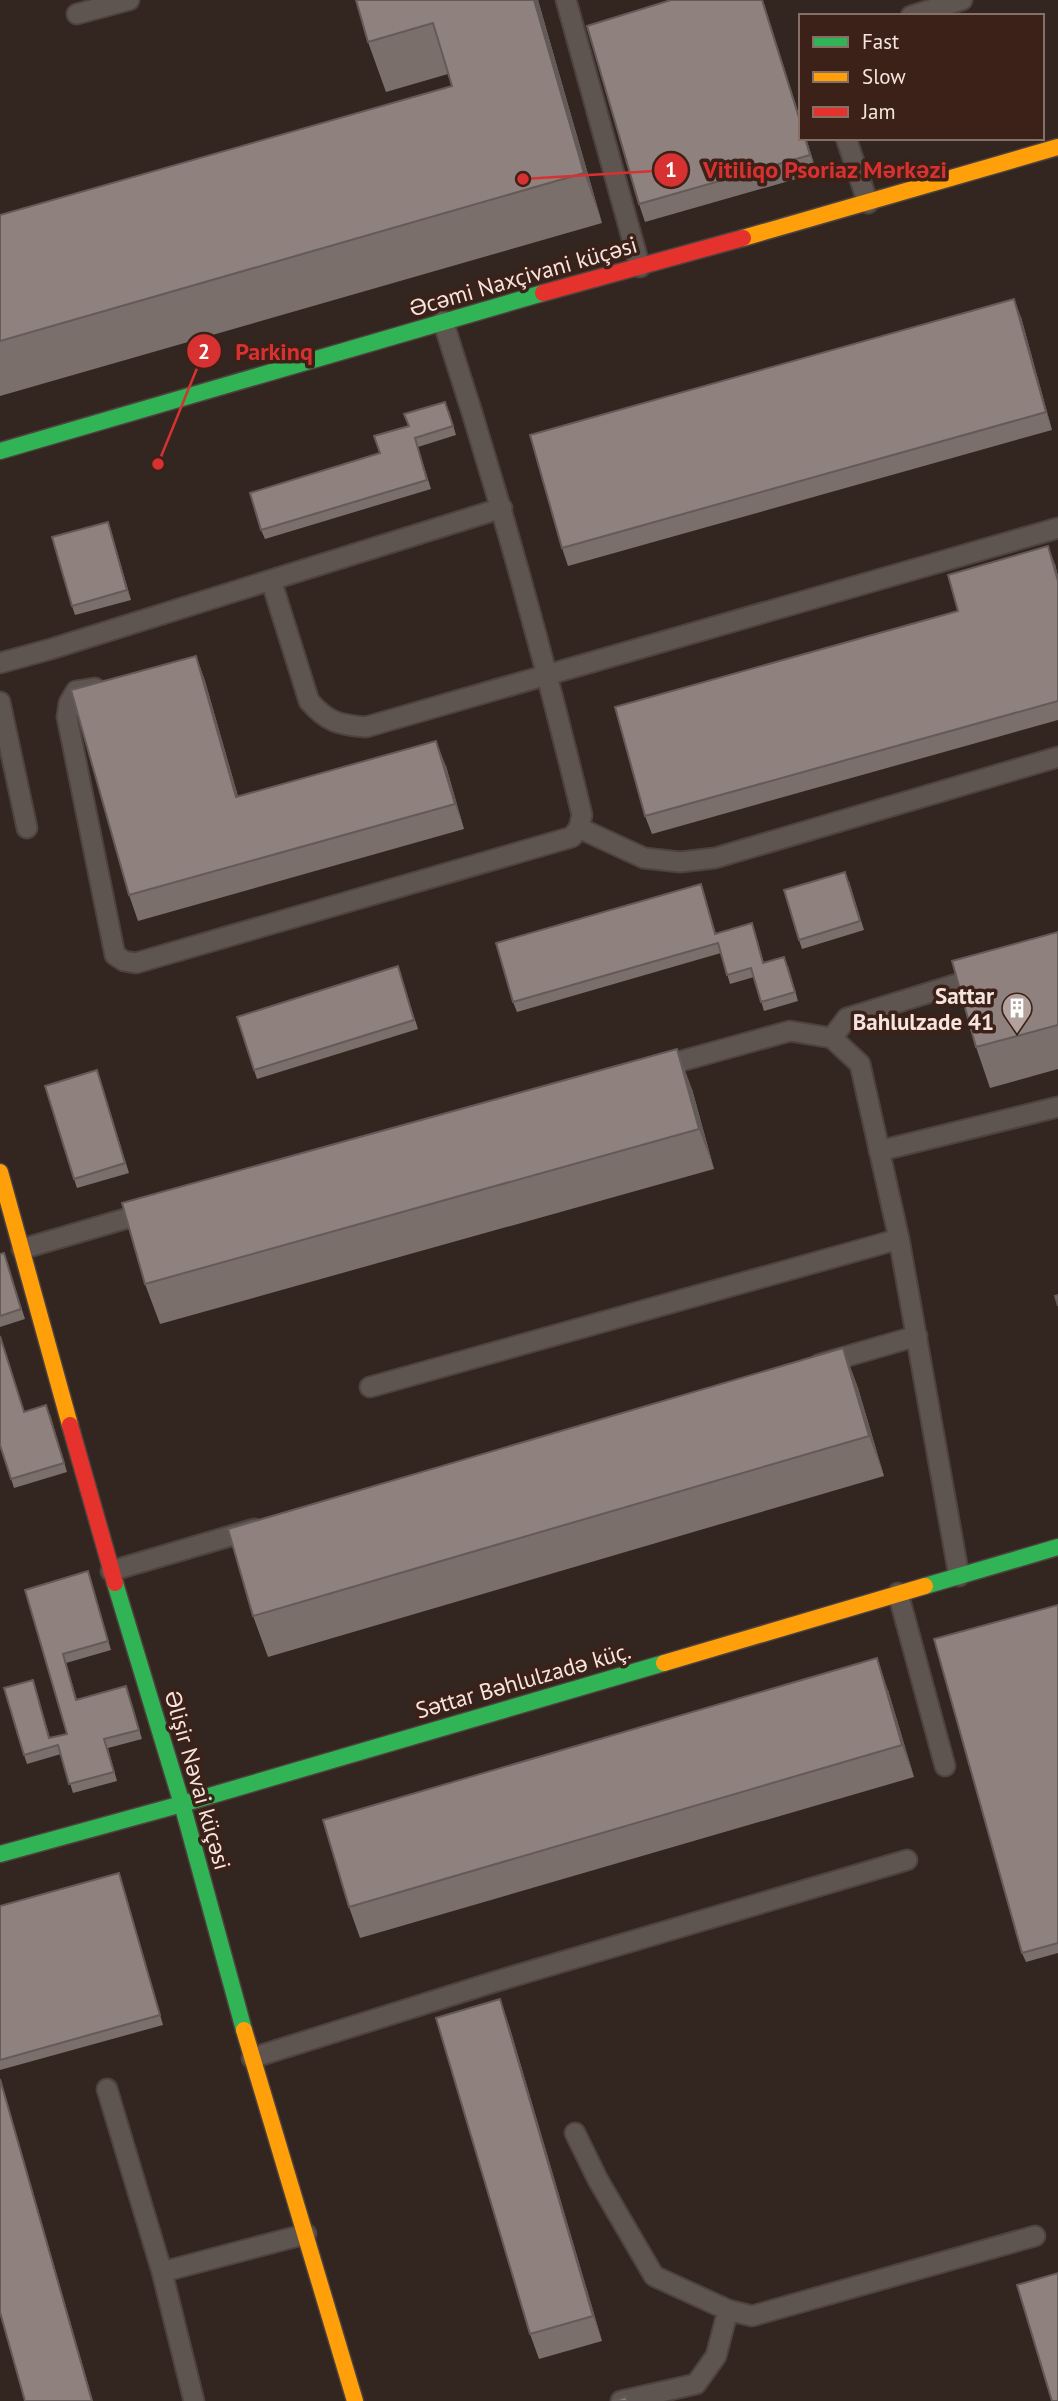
<svg xmlns="http://www.w3.org/2000/svg" width="1058" height="2401" font-family="'PT Sans',sans-serif">
  <style>
    .lines { fill: none; stroke-linecap: round; stroke-linejoin: round }
    .lane-casing { stroke: #4e423e; stroke-width: 23 }
    .fast-casing { stroke: #4e423e; stroke-width: 19 }
    .slow-casing { stroke: #4e423e; stroke-width: 19 }
    .jam-casing { stroke: #4e423e; stroke-width: 19 }
    .lane { stroke: #5e5450; stroke-width: 19 }
    .fast { stroke: #30b455; stroke-width: 16 }
    .slow { stroke: #ff9f0a; stroke-width: 16 }
    .jam { stroke: #e5322d; stroke-width: 16 }
    .wall { fill: #7b6f6c }
    .shaded-wall { fill: #645a58 }
    .building { fill: #8f817d; stroke: #645a58; stroke-width: 2 }
    .labels { text-anchor: middle; dominant-baseline: central; stroke-width: 7; stroke-linejoin: round; paint-order: stroke }
    .street-label { font-size: 23px; fill: #f6e4de; stroke: #3b2118 }
    .poi-label { font-size: 23px; font-weight: bold; fill: #f6e4de; stroke: #3b2118; text-anchor: end }
    .leader { fill: none; stroke: #d83131; stroke-width: 2.5 }
    .callout-dot { fill: #d83131; stroke: #3b2118; stroke-width: 2.5 }
    .mark-label { font-size: 21px; text-anchor: middle; font-weight: bold; fill: #fff }
    .callout-label { font-size: 24px; text-anchor: middle; font-weight: bold; fill: #d83131; stroke: #3b2118; stroke-width: 7; stroke-linejoin: round; paint-order: stroke }
  </style>
  <rect width="100%" height="100%" fill="#332520"/>
  <g class="lines">
    <g class="lane-casing">
      <path id="lane" d="M566,0L640,267
        M77,14L129,0
        M911,16L962,0
        M846,138L868,203
        M502,508L271,580L309,701C327,722 339,725 366,727L1058,528
        M0,663L51,649L271,580
        M95,688L76,691L69,703L67,717L115,955L124,961L136,963L572,837L579,828L582,815C542,648 496,484 443,321
        M0,702L27,828
        M579,828L644,858L680,862L715,858L1058,757
        M832,1038L847,1018L983,976
        M656,1068L790,1031L832,1038L860,1064L899,1239L959,1576
        M879,1151L1058,1107
        M22,1249L152,1211
        M820,1364L917,1336
        M370,1387L899,1239
        M111,1571L254,1529
        M898,1593L945,1766
        M252,2058L494,1982L907,1860
        M107,2089L162,2272L194,2401
        M575,2133L598,2180L654,2276L728,2310L752,2316L1035,2236
        M162,2272L306,2234
        M621,2401L696,2384L716,2356L728,2310"/>
    </g>
    <g class="fast-casing">
      <path id="fast" d="M0,451L543,293
        M115,1583L182,1804L244,2030
        M925,1586L1058,1547
        M0,1854L182,1804L664,1663"/>
    </g>
    <g class="slow-casing">
      <path id="slow" d="M743,238L1058,147
        M0,1172L70,1425
        M664,1663L925,1586
        M244,2030L355,2401"/>
    </g>
    <g class="jam-casing">
      <path id="jam" d="M543,293L743,238
        M70,1425L115,1583"/>
    </g>
    <use href="#lane" class="lane"/>
    <use href="#fast" class="fast"/>
    <use href="#slow" class="slow"/>
    <use href="#jam" class="jam"/>
  </g>
  <path class="wall" d="M356,0H538L602,223L0,396V215L452,86L448,74L386,92L368,42Z
    M801,138H806L817,173L645,222L639,204Z
    M1021,317L1052,430L568,566L562,548Z
    M449,411L456,435L418,447L431,489L265,539L261,530L380,453L409,426Z
    M111,531L131,600L75,615L72,606Z
    M1055,564L1058,576V720L652,834L645,816L958,611Z
    M196,656L205,681L238,796L446,766L464,829L138,921L129,895Z
    M849,881L864,930L802,949L799,940Z
    M704,893L716,934L752,923L764,963L788,966L798,1001L764,1011L754,977L730,984L721,953L517,1012L513,1002Z
    M1058,932V1069L990,1088L976,1047Z
    M401,976L418,1029L257,1079L254,1070Z
    M100,1079L129,1173L77,1188L74,1179Z
    M692,1089L714,1169L160,1324L145,1284Z
    M0,1254L7,1262L25,1319L0,1327Z
    M843,1348L858,1388L884,1476L268,1657L253,1616Z
    M24,1412L50,1414L67,1472L14,1488L0,1445Z
    M91,1581L111,1650L66,1663L77,1700L126,1686L142,1739L108,1748L117,1781L73,1793L61,1754L27,1764L24,1755L33,1680L50,1738L67,1734L25,1590Z
    M1058,1605V1953L1026,1962L1022,1953Z
    M888,1690L914,1777L360,1938L349,1907Z
    M122,1882L163,2025L0,2070V1906Z
    M509,2025L602,2341L539,2359L530,2334Z"/>
  <path class="shaded-wall" d="M534,0H538L602,223L584,173Z
    M762,0H763L801,121V124Z
    M805,138H806L817,173L810,155Z
    M1014,299L1021,317L1052,430L1046,412Z
    M108,522L111,531L131,600L127,590Z
    M1048,546L1055,564L1058,576V581Z
    M196,656L205,681L245,822L236,797Z
    M436,741L446,766L464,829L455,804Z
    M677,1049L692,1089L714,1169L699,1129Z
    M843,1348L858,1388L884,1476L869,1436Z
    M877,1658L888,1690L914,1777L902,1745Z
    M119,1873L122,1882L163,2025L160,2015Z
    M500,1999L509,2025L602,2341L593,2316Z
    M0,2076L93,2401H92Z"/>
  <path class="building" d="M356,0H534L584,173L0,341V215L452,86L433,23L368,42Z
    M671,0H762L801,124V138H805L810,155L639,204L587,26Z
    M1014,299L1046,412L562,548L530,435Z
    M445,402L453,426L415,438L427,480L261,530L250,493L380,453L374,436L409,426L404,414Z
    M108,522L127,590L72,606L52,537Z
    M1048,546L1058,581V701L645,816L615,707L958,611L948,575Z
    M196,656L236,797L436,741L455,804L129,895L71,690Z
    M845,872L860,921L799,940L784,890Z
    M701,884L715,934L752,923L763,963L784,957L795,992L761,1002L751,968L727,975L718,943L513,1002L496,943Z
    M1058,932V1025L976,1047L952,961Z
    M398,966L414,1020L254,1070L237,1017Z
    M677,1049L699,1129L145,1284L122,1203Z
    M97,1070L125,1163L74,1179L45,1086Z
    M4,1253L21,1309L0,1316V1254Z
    M1058,1295V1306L1055,1296Z
    M0,1336L24,1412L46,1405L64,1463L11,1479L0,1445Z
    M843,1348L869,1436L253,1616L228,1529Z
    M88,1571L108,1641L63,1654L76,1700L126,1686L139,1730L104,1739L114,1772L69,1784L58,1745L24,1755L4,1688L33,1680L49,1738L67,1734L25,1590Z
    M1058,1605V1943L1022,1953L934,1639Z
    M877,1658L902,1745L349,1907L323,1820Z
    M119,1873L160,2015L0,2060V1906Z
    M500,1999L593,2316L530,2334L436,2018Z
    M0,2079L92,2401H25L0,2312Z
    M1058,2273V2401H1052L1017,2285Z
    M626,2397L627,2401H612Z"/>
  <defs>
    <g id="building-pin" transform="scale(1.575)"><path d="M0 17L-7.5 6A9.5 9.5 0 1 1 7.5 6Z" fill="#b2a19c" stroke="#3b2118"/><path d="M-4-6H4V6H1V3H-1V6H-4ZM-2.5-4.3h1.7v1.8h-1.7ZM.8-4.3h1.7v1.8H.8ZM-2.5-1h1.7V.8h-1.7ZM.8-1h1.7V.8H.8Z" fill="#fff"/></g>
  </defs>
  <g fill-rule="evenodd">
    <use href="#building-pin" x="1017" y="1008"/>
  </g>
  <g class="labels">
    <g class="street-label">
      <text transform="translate(523 276) rotate(-16)">Əcəmi Naxçivani küçəsi</text>
      <text transform="translate(523 1680) rotate(-16)">Səttar Bəhlulzadə küç.</text>
      <text transform="translate(198 1780) rotate(74)">Əlişir Nəvai küçəsi</text>
    </g>
    <g class="poi-label">
      <text x="994" y="995">Sattar<tspan x="994" dy="26">Bahlulzade 41</tspan></text>
    </g>
  </g>
  <path class="leader" d="M523 179L671 170M158 464L204 351"/>
  <g class="callout-dot">
    <circle cx="523" cy="179" r="7"/>
    <circle cx="158" cy="464" r="7"/>
    <circle cx="671" cy="170" r="18"/>
    <circle cx="204" cy="351" r="18"/>
  </g>
  <g class="mark-label">
    <text x="671" y="177">1</text>
    <text x="204" y="359">2</text>
  </g>
  <g class="callout-label">
    <text x="825" y="178">Vitiliqo Psoriaz Mərkəzi</text>
    <text x="274" y="360">Parkinq</text>
  </g>
  <rect x="799" y="14" width="245" height="126" fill="#3b2118" stroke="#866f67" stroke-width="2"/>
  <rect x="813" y="37" width="35" height="10" fill="#30b455" stroke="#866f67" stroke-width="2"/>
  <text x="862" y="49" font-size="21" fill="#f6e4de">Fast</text>
  <rect x="813" y="72" width="35" height="10" fill="#ff9f0a" stroke="#866f67" stroke-width="2"/>
  <text x="862" y="84" font-size="21" fill="#f6e4de">Slow</text>
  <rect x="813" y="107" width="35" height="10" fill="#e5322d" stroke="#866f67" stroke-width="2"/>
  <text x="862" y="119" font-size="21" fill="#f6e4de">Jam</text>
</svg>
